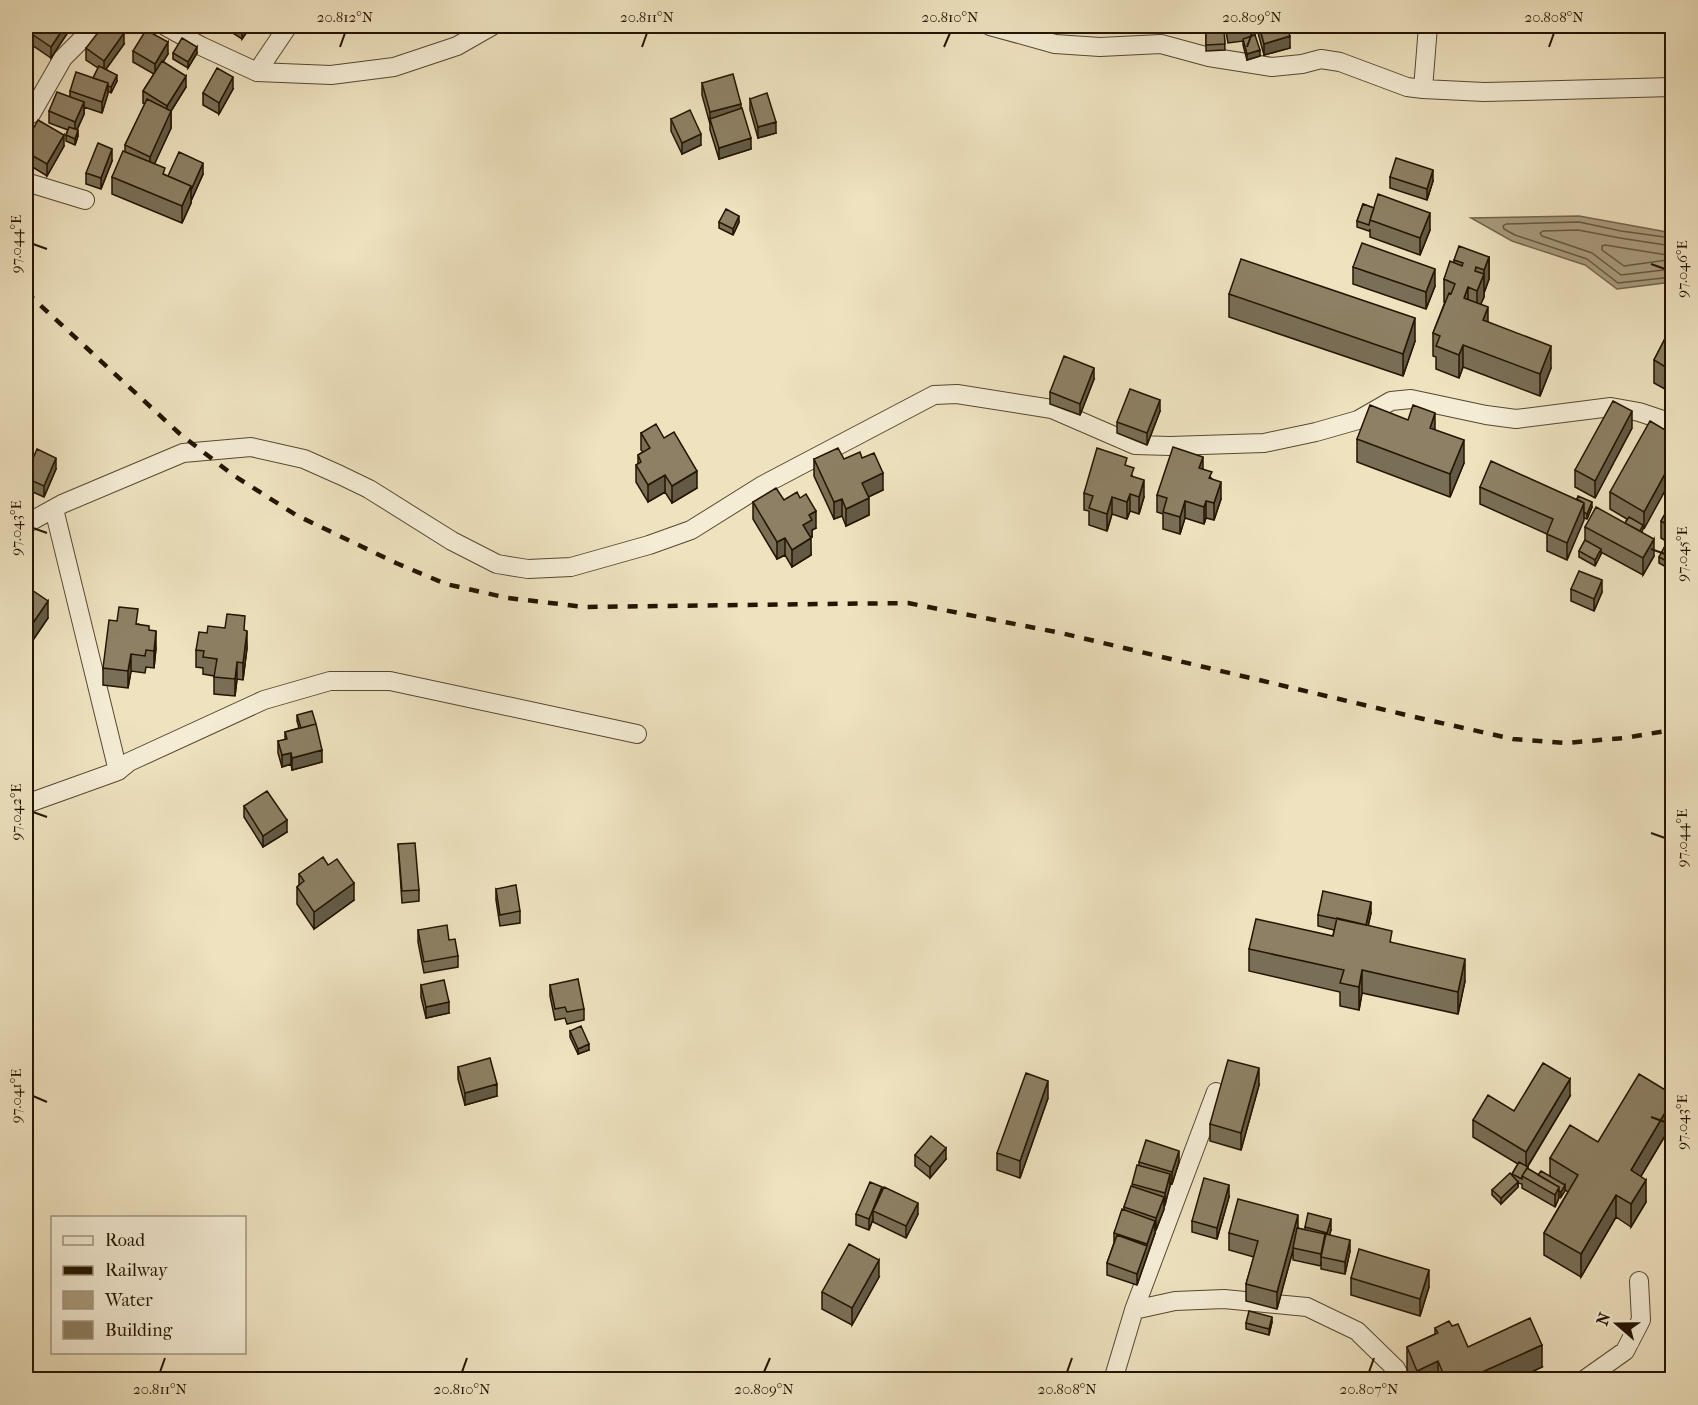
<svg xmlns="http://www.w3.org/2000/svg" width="1698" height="1405" font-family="'IM FELL French Canon',serif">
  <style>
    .water { fill: #a99c7e; stroke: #74664c; stroke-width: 1.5 }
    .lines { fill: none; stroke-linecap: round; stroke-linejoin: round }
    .shore { stroke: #665840; stroke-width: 1.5 }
    .street-casing { stroke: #564830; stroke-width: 20 }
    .street { stroke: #f4ecd5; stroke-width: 18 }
    .rail { stroke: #241501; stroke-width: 4.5; stroke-dasharray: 10 10; stroke-linecap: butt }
    .wall { fill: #796e56; stroke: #241501; stroke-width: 1.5 }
    .shaded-wall { fill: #635a46; stroke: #241501; stroke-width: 1.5 }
    .building { fill: #8d8064; stroke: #241501; stroke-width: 1.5 }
    .ticks { fill: none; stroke: #241501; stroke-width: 2 }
    .neatline { fill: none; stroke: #241501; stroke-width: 2 }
    .ticks-label { font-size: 15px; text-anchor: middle; fill: #241501 }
  </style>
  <rect width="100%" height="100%" fill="#eee2bf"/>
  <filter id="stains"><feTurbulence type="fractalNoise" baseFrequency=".00333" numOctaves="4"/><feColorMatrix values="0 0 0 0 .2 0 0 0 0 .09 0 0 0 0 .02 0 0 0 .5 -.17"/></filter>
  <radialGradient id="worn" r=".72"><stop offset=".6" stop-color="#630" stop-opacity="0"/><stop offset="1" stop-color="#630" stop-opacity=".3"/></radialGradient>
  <path class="water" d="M1579,216L1672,233V282L1617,289L1585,265L1512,241L1471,218Z"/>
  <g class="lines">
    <path class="shore" d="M1672,238L1621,231L1579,222L1506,224L1503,226L1504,229L1515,235L1587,259L1618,283L1672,277
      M1605,245L1667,255L1669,258L1667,260L1624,266L1602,250V246Z
      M1672,246L1620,238L1578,230L1543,231L1540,233L1542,236L1592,253L1621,275L1672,269"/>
    <g class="street-casing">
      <path id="street" d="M165,26L201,46L257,72L331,75L394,67L457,46L492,26
        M990,26L1055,44L1100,47L1161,44L1209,57L1272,67L1302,64L1321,59L1340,62L1407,87L1423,89L1484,92L1672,87
        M257,72L288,26
        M1423,89L1428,26
        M31,114L63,58L95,26
        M26,182L85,200
        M26,524L62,504L183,453L251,447L304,459L340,475L369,489L452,541L497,564L528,569L571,567L649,545L691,530L763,485L934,395L957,394L1052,409L1135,445L1170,446L1264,443L1316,432L1358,420L1391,401L1411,399L1486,415L1516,419L1611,407L1639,412L1672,423
        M118,771L129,762L264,700L330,681H390L637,734
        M26,804L118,771L54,509
        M1134,1310L1175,1301L1224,1299L1307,1307L1357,1331L1396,1369L1402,1380
        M1113,1380L1134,1310L1216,1092
        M1584,1380L1625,1351L1641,1320L1639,1281"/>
    </g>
    <use href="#street" class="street"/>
    <path class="rail" d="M26,292L180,434L233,475L296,515L396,563L446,584L508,598L585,607L908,603L1061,633L1419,718L1513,739L1565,743L1624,738L1672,730"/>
  </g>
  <path class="wall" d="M72,26L51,58L29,43V32Z
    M115,26H129L124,32Z
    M222,26H251L242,39Z
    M1198,26H1220L1219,30H1224L1225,50L1206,51V32L1198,31Z
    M1225,26H1255V36L1260,56L1247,60L1243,45V41L1228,43Z
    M1258,26H1286L1290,48L1264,55L1258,33Z
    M1374,26H1398L1396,32Z
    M124,44L106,69L117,81L111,93L108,91L102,113L84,107V114L77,130L78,136L75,145L66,141V135L68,130L49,123V111L70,97V91L93,78L98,68L86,60V48Z
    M133,51L168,54L163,61L186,87L171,111V128L154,164L165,175L168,176L203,174L191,201V203L182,223L112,194V177L125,152V145L145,104L143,103V91L154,74L133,62Z
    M173,53H197L188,68L173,59Z
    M702,83L741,109L751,149L719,159L710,130V124L702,95Z
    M233,89L219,114L203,105V93Z
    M750,99L776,133L758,138L750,110Z
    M671,119L701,145L682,154L671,131Z
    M26,142L64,146L47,176L26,163Z
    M112,161L101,189L86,184V173Z
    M1390,177L1433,181L1427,200L1390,188Z
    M1363,204L1430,230L1420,255L1370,237V229L1369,231L1357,227V221Z
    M719,222H739L733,235L719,228Z
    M1489,257V279L1484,293V292V297L1480,304L1488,322L1551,368L1540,396L1463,367L1459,378L1436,369V357L1433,356V333L1445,302H1444V279L1454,263V260Z
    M1353,267L1435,286L1426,309L1353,284Z
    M1229,294L1415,341L1403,376L1229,317Z
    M1672,325V393L1654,383V360Z
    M1094,379L1080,415L1050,404V392Z
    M1160,411L1147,445L1117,433V422Z
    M1632,428L1595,498L1575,487V470Z
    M1435,430L1464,463L1450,497L1357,462V439Z
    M641,433L664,438L697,488L672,503L665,492L648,502L636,482V465L638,464V455L643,452L641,450Z
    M1672,434V478L1643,529L1642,532L1654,556L1643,575L1601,552V554L1595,566L1579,557V551L1585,540V527L1625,523L1627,519L1610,509V492Z
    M862,458L883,490L868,497L869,515L846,526L842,516L834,519L814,476V459H844Z
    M1127,466L1144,497L1139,514L1130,511L1127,519L1112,514L1107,531L1089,525V511L1084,510V493Z
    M56,469L44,497L26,489V475Z
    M1203,469L1212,479L1221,499L1214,520L1206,518L1204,524L1185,518L1180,534L1163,529V514L1157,512V495Z
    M1480,487L1592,507L1587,519L1584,518L1567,560L1547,551V534L1480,504Z
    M784,500L816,528L812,530V537L810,538L811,555L792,567L785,555L777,559L753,519V502Z
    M1672,502V545L1661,538V521Z
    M1672,545L1668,568L1659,563V557Z
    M26,586L48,618L33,640L26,636Z
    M1571,589L1602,592L1594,611L1571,601Z
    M138,624L149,630L156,648L154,668L146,667L145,673L131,671L128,688L103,685V668Z
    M245,631L247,648L243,680L237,679L235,696L214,694V676L203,674V668L196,667V650L207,633Z
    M297,715L322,762L292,770L291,764L282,767L278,753V741L285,740V732L299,728L297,721Z
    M244,806L287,832L263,847L244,817Z
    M398,844L419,890V901L402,903Z
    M328,865L354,900L314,929L297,904V887L299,885V874Z
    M496,889L520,911V923L500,926L496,900Z
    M1371,913L1368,925L1392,943L1465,981L1458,1014L1362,993L1359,1010L1340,1006V992L1249,971V949L1333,936L1334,930L1318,926V915Z
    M418,930L449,940L458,956V967L424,973L418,942Z
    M421,985L449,1013L426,1018L421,997Z
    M550,985L584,1009V1020L567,1024L565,1018L555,1020L550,996Z
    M570,1031L589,1050L578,1054L570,1037Z
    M458,1067L497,1096L465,1105L458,1079Z
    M1259,1085L1241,1150L1210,1141V1124Z
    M1672,1094V1124L1641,1176L1646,1202L1631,1227L1616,1217L1581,1277L1544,1255V1233L1568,1192L1565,1190L1561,1197H1559L1555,1207L1522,1188V1184L1518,1183V1187L1501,1204L1492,1195V1190L1512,1176V1174L1518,1164L1473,1137V1120L1514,1111L1570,1096L1528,1166V1169L1538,1175L1550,1177V1158L1598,1142Z
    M1048,1098L1020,1178L997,1170V1153Z
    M915,1155L946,1159L930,1178L915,1166Z
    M1139,1162H1179L1172,1184L1170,1183L1165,1205L1164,1204V1209L1156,1230L1155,1229V1233L1137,1285L1107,1275V1263L1114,1243V1233L1124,1210V1207L1132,1186L1139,1165Z
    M882,1192L918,1214L906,1238L873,1222V1219L869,1230L856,1225V1214Z
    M1229,1197L1217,1239L1192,1232V1221Z
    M1305,1227L1331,1230L1329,1235L1350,1251L1345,1274L1321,1269V1262V1266L1293,1260V1250L1277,1309L1246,1301V1284L1254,1257L1229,1250V1233L1298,1228L1305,1230Z
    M879,1277L852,1325L822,1309V1292Z
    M1351,1278L1429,1287L1420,1316L1351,1295Z
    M1272,1322L1269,1335L1246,1329V1323Z
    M1452,1326L1468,1347L1542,1367L1515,1380H1411L1407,1370V1347L1435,1334V1328Z"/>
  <path class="shaded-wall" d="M65,26H72L51,58V47Z
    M124,26H129L124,32Z
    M243,26H251L242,39V27Z
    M124,33V44L104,72V61Z
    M1290,36V48L1264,55V44Z
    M168,42V54L155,75V64Z
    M197,47V53L188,68V62Z
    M1260,50V56L1247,60V54Z
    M117,75V81L111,93V87Z
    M186,76V87L171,111V128L150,174V157L167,118V106Z
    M233,77V89L219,114V103Z
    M31,83V94L26,108V96Z
    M108,83V94L102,113V102Z
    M84,102V114L75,134V122Z
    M741,104V115L710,119V124V112Z
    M776,122V133L758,138V127Z
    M78,130V136L75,145V139Z
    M701,134V145L682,154V143Z
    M64,135V146L47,176V164Z
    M751,138V149L719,159V148Z
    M112,149V161L101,189V178Z
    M203,163V174L191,201V190Z
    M1433,170V181L1427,200V189Z
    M191,186V203L182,223V206Z
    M1430,213V230L1420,255V238Z
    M739,216V222L733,235V229Z
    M1489,257V279L1484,293V270Z
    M1435,269V286L1426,309V292Z
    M1484,274V297L1477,313V291Z
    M1468,287V310L1464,298Z
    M1488,307V330L1483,320Z
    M1415,318V341L1403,376V354Z
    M1463,345V367L1459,378V355Z
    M1551,346V368L1540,396V374Z
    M1094,368V379L1080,415V404Z
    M1160,400V411L1147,445V433Z
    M1632,411V428L1595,498V481Z
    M1435,413V436L1430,428Z
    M1464,440V463L1450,497V474Z
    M1203,457V474L1199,468Z
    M56,458V469L44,497V486Z
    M1672,461V478L1644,529V512Z
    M697,471V488L672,503V486Z
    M883,473V490L862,500V483Z
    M665,475V492L648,502V485Z
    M1144,480V497L1139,514V497Z
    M1221,482V499L1214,520V503Z
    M1130,494V511L1127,519V502Z
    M1112,497V514L1107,531V514Z
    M869,498V515L846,526V509Z
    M842,499V516L834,519V502Z
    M1185,501V518L1180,534V517Z
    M1206,501V518L1204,524V507Z
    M1592,502V507L1587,519V514Z
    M1584,503V520L1567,560V543Z
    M816,511V528L812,530V537L803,542V525L809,515Z
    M785,538V555L777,559V542Z
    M811,538V555L792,567V550Z
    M1654,539V556L1643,575V558Z
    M1601,549V554L1595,566V560Z
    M1672,554V560L1668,568V562Z
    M1602,580V592L1594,611V599Z
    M48,601V618L33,640V623Z
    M156,631V648L154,668V651Z
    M247,631V648L243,680V663Z
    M131,654V671L128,688V671Z
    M237,662V679L235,696V679Z
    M322,750V762L292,770V758Z
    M291,753V764L282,767V755Z
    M287,820V832L263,847V836Z
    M354,883V900L314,929V912Z
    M1371,902V913L1366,936V925Z
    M1465,959V981L1458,1014V992Z
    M1362,970V993L1359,1010V987Z
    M449,1002V1013L426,1018V1007Z
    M589,1044V1050L578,1054V1049Z
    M1259,1068V1085L1241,1150V1133Z
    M1570,1079V1096L1526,1169V1152Z
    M1048,1081V1098L1020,1178V1161Z
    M497,1084V1096L465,1105V1093Z
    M1672,1101V1124L1631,1193V1170Z
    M946,1148V1159L930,1178V1167Z
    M1179,1151V1162L1172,1184V1172Z
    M1170,1174V1186L1165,1205V1193Z
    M1646,1180V1202L1631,1227V1204Z
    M1518,1182V1187L1501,1204V1198Z
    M1229,1185V1197L1217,1239V1228Z
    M1565,1185V1191L1561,1197V1192Z
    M882,1187V1199L873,1211V1219L869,1230V1219Z
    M1559,1187V1198L1555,1207V1195Z
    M1616,1195V1217L1581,1277V1254Z
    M1164,1197V1209L1156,1230V1218Z
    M918,1203V1214L906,1238V1226Z
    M1298,1215V1232L1277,1309V1292Z
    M1331,1219V1230L1327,1244V1233Z
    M1155,1221V1233L1137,1285V1274Z
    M1325,1234V1246L1321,1257V1266V1254Z
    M1350,1240V1251L1345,1274V1262Z
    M879,1260V1277L852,1325V1308Z
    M1429,1270V1287L1420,1316V1299Z
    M1272,1317V1322L1269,1335V1329Z
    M1542,1345V1367L1515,1380H1480V1373Z
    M1438,1361V1380H1417V1371Z"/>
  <path class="building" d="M33,26H65L51,47L29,32Z
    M103,26H114L124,33L104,61L86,48Z
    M1203,26H1219V28Z
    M1227,26H1255V27L1228,32Z
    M1259,26H1286L1290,36L1264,44Z
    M146,30L168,42L155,64L133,51Z
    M1224,30L1225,44L1206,45V31Z
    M1255,35L1260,50L1247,54L1243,39Z
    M182,38L197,47L188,62L173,53Z
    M162,61L186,76L167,106L143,91Z
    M99,66L117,75L111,87L108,86V83L93,78Z
    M217,68L233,77L219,103L203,93Z
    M76,72L108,83L102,102L70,91Z
    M733,74L741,104L710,112L702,83Z
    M26,81L31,83L26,96Z
    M57,92L84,102L75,122L49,111Z
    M767,93L776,122L758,127L750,99Z
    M147,99L171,111L150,157L125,145Z
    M742,108L751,138L719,148L710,119Z
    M690,110L701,134L682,143L671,119Z
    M38,120L64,135L47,164L26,152V142Z
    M69,127L78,130L75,139L66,135Z
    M98,143L112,149L101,178L86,173Z
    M123,151L165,168L163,174L191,186L182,206L112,177Z
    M179,152L203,163L191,190V186L168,176Z
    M1396,158L1433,170L1427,189L1390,177Z
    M1378,194L1430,213L1420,238L1370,220Z
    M1363,204L1374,208L1370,220L1369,225L1357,221Z
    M726,209L739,216L733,229L719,222Z
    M1362,243L1435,269L1426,292L1353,267Z
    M1459,246L1489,257L1484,270L1476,267L1475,271L1484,274L1477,291L1468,287L1464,298L1488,307L1483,320L1551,346L1540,374L1463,345L1459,355L1436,346L1440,336L1433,333L1449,293L1451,294L1455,284L1444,279L1450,261L1462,266L1463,263L1454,260Z
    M1241,259L1415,318L1403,354L1229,294Z
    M1672,325V371L1654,360Z
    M1064,356L1094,368L1080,404L1050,392Z
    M1130,389L1160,400L1147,433L1117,422Z
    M1613,401L1632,411L1595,481L1575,470Z
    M1370,405L1408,420L1413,405L1435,413L1430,428L1464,440L1450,474L1357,439Z
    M1650,421L1672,434V461L1644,512L1610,492Z
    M656,424L664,438L674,432L697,471L672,486L665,475L648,485L636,465L641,462L638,455L650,448L641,433Z
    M1173,447L1203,457L1199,468L1212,472L1209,478L1221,482L1214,503L1206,501L1204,507L1185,501L1180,517L1163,512L1167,498L1157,495Z
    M838,448L844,459L860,452L862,458L874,453L883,473L862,483L869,498L846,509L842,499L834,502L814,459Z
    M1097,448L1127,458L1125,465L1134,468L1131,476L1144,480L1139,497L1130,494L1127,502L1112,497L1107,514L1089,508L1093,496L1084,493Z
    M37,449L56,458L44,486L26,478V475Z
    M1491,461L1584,503L1567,543L1547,534L1553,519L1480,487Z
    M776,488L784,500L797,492L800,498L806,494L816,511L809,515L812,520L803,525L811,538L792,550L785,538L777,542L753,502Z
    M1578,496L1592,502L1587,514L1584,512V503L1577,499Z
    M1672,502V528L1661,521Z
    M1596,507L1654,539L1643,558L1585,527Z
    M1629,517L1643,525L1640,531L1625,523Z
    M1585,540L1601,549L1595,560L1579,551Z
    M1667,542L1672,545V554L1668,562L1659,557Z
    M1579,571L1602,580L1594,599L1571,589Z
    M26,586L48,601L33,623L26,619Z
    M119,607L138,609L136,624L149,626V630L156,631L154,651L146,650L145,656L131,654L128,671L103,668L109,620L117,621Z
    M227,614L245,616L244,630L247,631L243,663L237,662L235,679L214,677L217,659L203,657L204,651L196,650L199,632L207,633L208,626L225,628Z
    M312,711L316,724L301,728L297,715Z
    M316,724L322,750L292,758L291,753L282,755L278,741L287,739L285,732Z
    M267,791L287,820L263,836L244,806Z
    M415,843L419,890L402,891L398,844Z
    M323,857L328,865L337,859L354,883L314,912L297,887L304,881L299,874Z
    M516,885L520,911L500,915L496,889Z
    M1323,891L1371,902L1366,925L1318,915Z
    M1337,918L1392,931L1390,942L1465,959L1458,992L1362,970L1359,987L1340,983L1344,970L1249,949L1256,919L1333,936Z
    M447,925L449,940L455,939L458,956L424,962L418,930Z
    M578,979L584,1009L567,1012L565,1007L555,1009L550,985Z
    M444,980L449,1002L426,1007L421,985Z
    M581,1026L589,1044L578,1049L570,1031Z
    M490,1058L497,1084L465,1093L458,1067Z
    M1228,1060L1259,1068L1241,1133L1210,1124Z
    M1543,1063L1570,1079L1526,1152L1473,1120L1488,1095L1514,1111Z
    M1026,1073L1048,1081L1020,1161L997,1153Z
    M1639,1074L1672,1094V1101L1631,1170L1646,1180L1631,1204L1616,1195L1581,1254L1544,1233L1578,1175L1550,1158L1570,1125L1598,1142Z
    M931,1136L946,1148L930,1167L915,1155Z
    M1146,1140L1179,1151L1172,1172L1139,1162Z
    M1519,1162L1528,1167L1522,1176V1179L1512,1174Z
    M1137,1165L1170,1174L1165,1193L1132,1184Z
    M1527,1168L1559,1187L1555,1195L1522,1176Z
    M1541,1171L1565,1185L1561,1192L1559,1191V1187L1538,1175Z
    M1510,1173L1518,1182L1501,1198L1492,1190Z
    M1204,1178L1229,1185L1217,1228L1192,1221Z
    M870,1182L882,1187L869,1219L856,1214Z
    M1131,1186L1164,1197L1156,1218L1124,1207Z
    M884,1187L918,1203L906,1226L873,1211Z
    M1238,1199L1298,1215L1277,1292L1246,1284L1258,1241L1229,1233Z
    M1122,1209L1155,1221L1147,1244L1114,1233Z
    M1308,1213L1331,1219L1327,1233L1305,1227Z
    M1297,1228L1325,1234L1321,1254L1293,1248Z
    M1326,1234L1350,1240L1345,1262L1321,1257Z
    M1117,1235L1147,1246L1137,1274L1107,1263Z
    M849,1244L879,1260L852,1308L822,1292Z
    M1359,1249L1429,1270L1420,1299L1351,1278Z
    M1249,1311L1272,1317L1269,1329L1246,1323Z
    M1530,1318L1542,1345L1480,1373L1483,1380H1446L1438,1361L1417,1371L1407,1347L1438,1333L1435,1328L1449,1321L1452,1326L1458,1324L1468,1347Z"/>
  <path class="ticks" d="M340,47L345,33M642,47L647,33M944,47L950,33M1247,47L1252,33M1549,47L1554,33M33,244L47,249M1651,264L1665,269M33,528L47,533M1651,549L1665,554M33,812L47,817M1651,833L1665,838M33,1096L47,1102M1651,1117L1665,1122M160,1372L165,1358M462,1372L467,1358M764,1372L770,1358M1067,1372L1072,1358M1369,1372L1374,1358"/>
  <rect width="1698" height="1405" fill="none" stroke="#eee2bf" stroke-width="66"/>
  <rect x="51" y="1216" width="195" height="138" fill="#f4ecd5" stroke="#a19680" stroke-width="1.5"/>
  <rect x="63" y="1236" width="30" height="9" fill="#f4ecd5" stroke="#a19680" stroke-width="1.5"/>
  <text x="105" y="1246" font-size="18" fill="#241501">Road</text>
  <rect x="63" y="1266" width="30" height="9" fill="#241501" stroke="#a19680" stroke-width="1.5"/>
  <text x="105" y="1276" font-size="18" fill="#241501">Railway</text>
  <rect x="63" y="1291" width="30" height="18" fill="#a99c7e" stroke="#a19680" stroke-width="1.5"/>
  <text x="105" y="1306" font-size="18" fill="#241501">Water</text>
  <rect x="63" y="1321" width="30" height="18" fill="#8d8064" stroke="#a19680" stroke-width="1.5"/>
  <text x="105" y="1336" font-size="18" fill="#241501">Building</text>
  <g transform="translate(1617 1324) rotate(290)" stroke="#f4ecd5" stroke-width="4.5" paint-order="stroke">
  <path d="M0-4.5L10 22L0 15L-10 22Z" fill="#241501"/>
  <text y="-9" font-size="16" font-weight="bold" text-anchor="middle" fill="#241501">N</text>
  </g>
  <rect x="33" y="33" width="1632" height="1339" class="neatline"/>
  <g class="ticks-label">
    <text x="345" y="22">20.812°N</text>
    <text x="647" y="22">20.811°N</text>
    <text x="950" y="22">20.810°N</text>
    <text x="1252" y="22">20.809°N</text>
    <text x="1554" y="22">20.808°N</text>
    <text transform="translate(16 244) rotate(-90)" y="5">97.044°E</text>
    <text transform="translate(1682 269) rotate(-90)" y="5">97.046°E</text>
    <text transform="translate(16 528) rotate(-90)" y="5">97.043°E</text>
    <text transform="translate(1682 554) rotate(-90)" y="5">97.045°E</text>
    <text transform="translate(16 812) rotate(-90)" y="5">97.042°E</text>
    <text transform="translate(1682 838) rotate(-90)" y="5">97.044°E</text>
    <text transform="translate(16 1096) rotate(-90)" y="5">97.041°E</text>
    <text transform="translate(1682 1122) rotate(-90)" y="5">97.043°E</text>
    <text x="160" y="1394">20.811°N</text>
    <text x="462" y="1394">20.810°N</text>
    <text x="764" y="1394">20.809°N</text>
    <text x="1067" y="1394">20.808°N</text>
    <text x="1369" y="1394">20.807°N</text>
  </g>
  <rect width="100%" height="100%" filter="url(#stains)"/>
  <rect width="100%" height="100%" fill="url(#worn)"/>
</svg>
